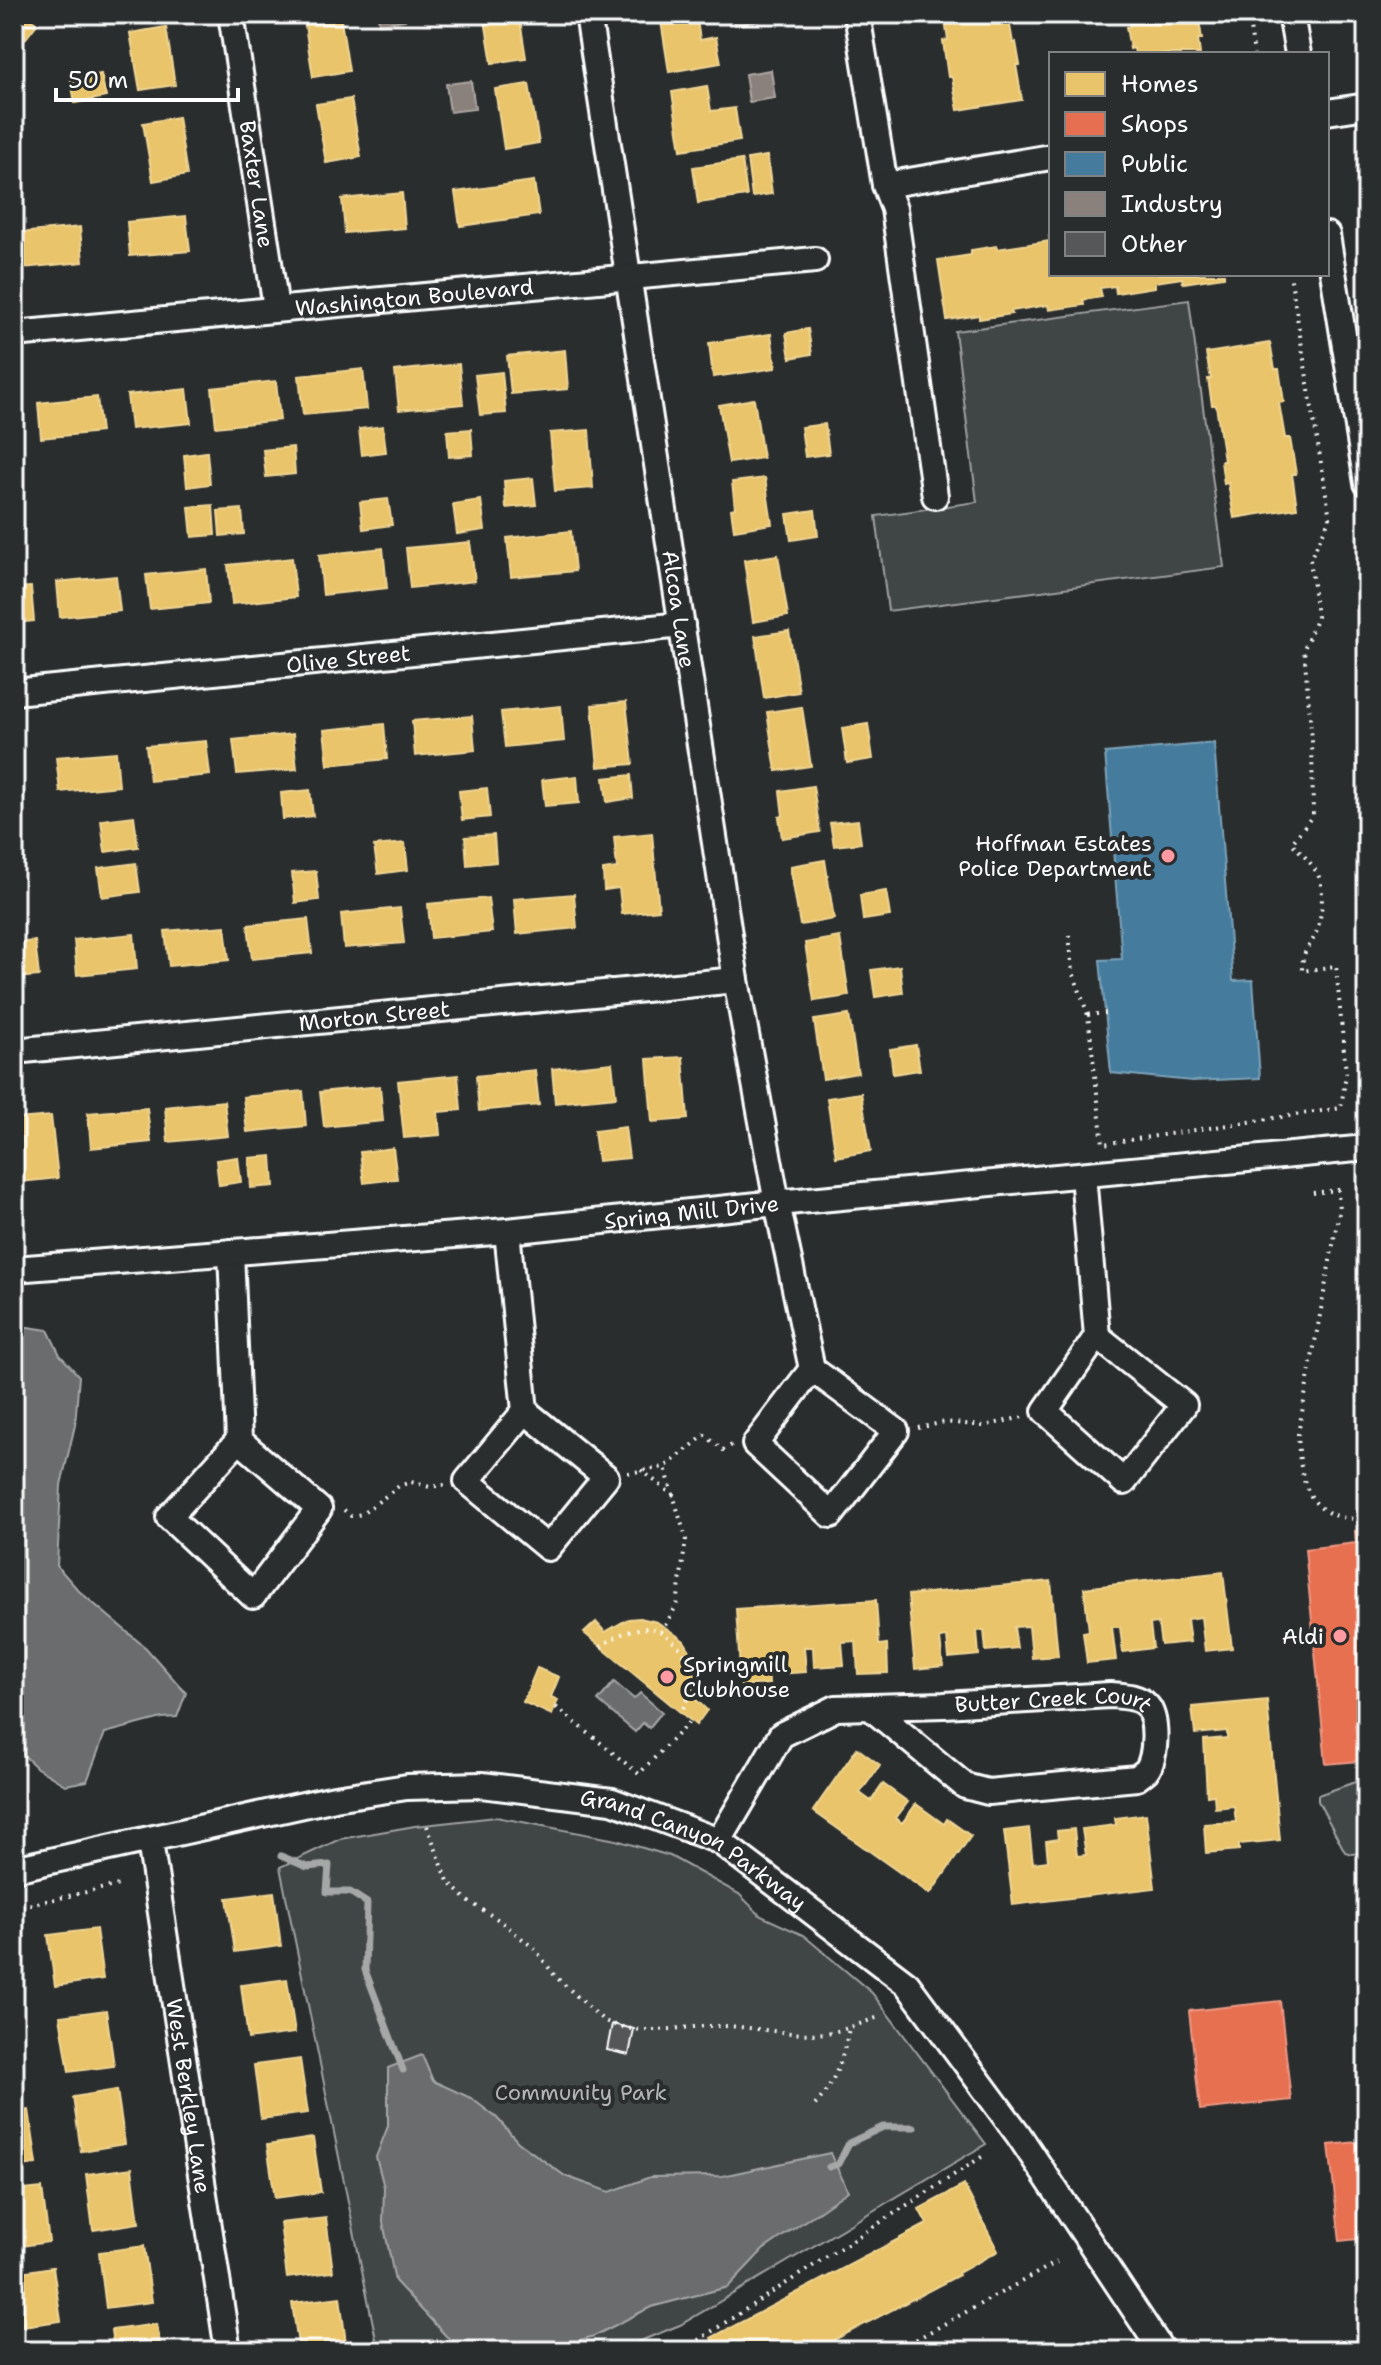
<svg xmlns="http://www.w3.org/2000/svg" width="1381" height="2365" font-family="'Shantell Sans',sans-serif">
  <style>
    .green { fill: #414445; stroke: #a0a2a2; stroke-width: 2 }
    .water { fill: #6a6c6d; stroke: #a6a7a7; stroke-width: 2 }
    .homes { fill: #e9c46a; stroke: #f0d697; stroke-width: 2 }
    .shops { fill: #e76f51; stroke: #ee9a85; stroke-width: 2 }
    .public { fill: #457b9d; stroke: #7da3ba; stroke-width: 2 }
    .industry { fill: #8a817c; stroke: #ada7a3; stroke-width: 2 }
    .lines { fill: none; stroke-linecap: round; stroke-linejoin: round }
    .stream { stroke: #a6a7a7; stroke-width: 7 }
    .building { fill: #555758; stroke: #fff; stroke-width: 2 }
    .minor-casing { stroke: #fff; stroke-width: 30 }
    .path { stroke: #fff; stroke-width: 4; stroke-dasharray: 2 6; stroke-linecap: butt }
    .minor { stroke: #2a2d2e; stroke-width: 24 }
    .poi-dot { fill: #ff9aa2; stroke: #2a2d2e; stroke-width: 3 }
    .labels { text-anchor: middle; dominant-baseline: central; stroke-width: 8; stroke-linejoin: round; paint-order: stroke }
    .street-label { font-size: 22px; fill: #fff; stroke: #2a2d2e }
    .poi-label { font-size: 22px; fill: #fff; stroke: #2a2d2e; text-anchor: end }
    .park-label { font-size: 22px; fill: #b3b4b5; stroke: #2a2d2e }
  </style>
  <rect width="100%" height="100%" fill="#2a2d2e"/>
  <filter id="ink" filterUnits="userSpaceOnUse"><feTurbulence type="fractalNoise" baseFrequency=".0125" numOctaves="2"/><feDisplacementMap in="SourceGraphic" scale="16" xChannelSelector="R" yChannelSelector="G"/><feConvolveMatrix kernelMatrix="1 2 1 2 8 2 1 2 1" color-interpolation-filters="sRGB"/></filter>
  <g filter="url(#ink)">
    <path class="green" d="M1189,300L1224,567L888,611L876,516L977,502L955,331Z
      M1367,1778V1852L1352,1854L1345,1852L1318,1801V1795Z
      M496,1817L616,1840L670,1856L739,1894L761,1916L803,1935L872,1993L986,2144L680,2325L615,2351H391L377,2344L280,1867L340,1839L415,1826Z"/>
    <path class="water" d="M14,1325L48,1330L60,1355L79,1376L75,1425L61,1485L57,1566L79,1591L146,1648L186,1693L177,1717L162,1718L105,1733L87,1781L65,1785L37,1768L14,1746Z
      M614,1682L634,1699L640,1693L662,1712L649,1728L643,1723L635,1732L598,1701Z
      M422,2055L433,2081L471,2098L497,2118L518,2142L565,2176L610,2192L650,2177L722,2176L830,2153L848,2191L763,2250L728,2287L651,2307L594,2336L544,2351H466L446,2336L395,2281L383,2222L384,2187L376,2157L388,2126V2068Z"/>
    <path class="homes" d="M14,14H24L37,24L20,46L14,42Z
      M333,14H340L349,71L313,77L304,19Z
      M484,14H519L526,58L492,63Z
      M696,14L700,40L716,37L721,63L669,72L660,15Z
      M944,14H1008L1013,43L1016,42L1020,65H1016L1022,100L958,110L952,77H948L943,41L948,40Z
      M1128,14H1198L1202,39H1198L1200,54H1135L1134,48L1130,49L1126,27L1130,26Z
      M166,27L175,85L140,90L130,33Z
      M101,74L106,97L75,103L71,80Z
      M529,84L539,143L504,149L495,89Z
      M707,86L711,111L735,108L740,141L681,150L672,92Z
      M351,99L361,157L326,163L316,104Z
      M178,117L187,175L153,181L143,123Z
      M767,156L772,194L752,197L747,159Z
      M742,160L747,196L698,203L693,167Z
      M534,181L539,215L460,226L455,192Z
      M402,193L405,228L345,233L342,199Z
      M186,216L190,251L130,256L127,222Z
      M80,227L83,262L23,268L20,233Z
      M1049,236H1051V274H1224V277L1183,283L1182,278L1155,282V287L1116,293L1115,286L1100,288L1102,297L1083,300L1084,305L1049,310L1048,305L1011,311L1012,314L979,319V315L947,320L938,260L971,255V250L996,246L997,249L1050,241Z
      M808,329L812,354L790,358L786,333Z
      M771,334L776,368L713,377L709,343Z
      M1270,343L1275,369H1279L1284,402L1279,403L1285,438H1290L1296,474H1292L1297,508L1234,518L1228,483L1224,484L1221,461H1224L1216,405H1212L1208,379H1211L1206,353Z
      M565,350L568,389L511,394L507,356Z
      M459,364L463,404L399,410L395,371Z
      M363,369L367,409L303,415L299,376Z
      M502,372L506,413L480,415L475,375Z
      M276,381L280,420L216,427L212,388Z
      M187,389L191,423L131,429L127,395Z
      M97,397L101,432L41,438L38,403Z
      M754,399L763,458L729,463L719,405Z
      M825,424L829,454L805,457L801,427Z
      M383,426L386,452L362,455L359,429Z
      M471,429L473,455L449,457L447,431Z
      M589,430L593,488L555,491L550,433Z
      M293,447L295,474L266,477L263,450Z
      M207,452L210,484L187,487L184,455Z
      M533,478L536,505L506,508L504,481Z
      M765,478L772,524L734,530L731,509L735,508L732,482Z
      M388,499L392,525L363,529L360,502Z
      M481,500L485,530L457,534L453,504Z
      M213,505L215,535L192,537L189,507Z
      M242,509L244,534L220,536L218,511Z
      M815,510L818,536L791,540L787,514Z
      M571,531L575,571L511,577L507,538Z
      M470,542L475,581L410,588L406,548Z
      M383,548L387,588L323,595L319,555Z
      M778,555L788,616L753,622L744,560Z
      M292,558L296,597L232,604L228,565Z
      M206,569L209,603L150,609L146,575Z
      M116,576L120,611L60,617L57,582Z
      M31,587L34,621L14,623V588Z
      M789,631L799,692L764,698L755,636Z
      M626,702L633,764L598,767L592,705Z
      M561,706L564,741L505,747L501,712Z
      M802,707L811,766L776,771L767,712Z
      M472,716L475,750L415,756L412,721Z
      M384,724L387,759L328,765L324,730Z
      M868,724L873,759L847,763L842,728Z
      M293,734L297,769L237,774L233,740Z
      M206,741L210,775L150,781L146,746Z
      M116,752L119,786L60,792L56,757Z
      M631,775L633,798L607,802L604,778Z
      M577,776L579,803L545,806L542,780Z
      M813,786L820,832L782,838L779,817L783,816L780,791Z
      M487,788L490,817L462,820L459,791Z
      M310,790L313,816L283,819L281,793Z
      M134,816L138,847L105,852L101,820Z
      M858,820L861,843L834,846L830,823Z
      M652,833L659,910L622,914L619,888L604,890L603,870L617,868L614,837Z
      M494,835L496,862L467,865L465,837Z
      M405,843L408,870L378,874L374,846Z
      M825,860L834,919L800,925L790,866Z
      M136,863L140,892L102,897L98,868Z
      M316,871L319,900L295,903L292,873Z
      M886,891L890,916L863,920L860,895Z
      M574,894L577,928L517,934L514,899Z
      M488,898L492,932L431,938L428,904Z
      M400,908L404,943L344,948L341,914Z
      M308,919L312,953L252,959L248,925Z
      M225,926L229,960L169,966L165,931Z
      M134,934L137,969L77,975L74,940Z
      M840,937L849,996L814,1001L805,943Z
      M35,941L39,976L14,978V943Z
      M900,966L903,993L875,997L871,970Z
      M849,1015L858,1073L823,1079L814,1020Z
      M916,1045L920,1070L893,1074L890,1049Z
      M683,1057L688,1119L652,1122L647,1059Z
      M612,1063L616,1097L555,1103L552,1069Z
      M535,1070L539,1105L479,1111L476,1076Z
      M458,1075L461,1110L438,1112L440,1135L404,1138L398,1081Z
      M380,1086L383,1121L324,1127L320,1092Z
      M303,1091L306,1126L247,1132L243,1097Z
      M861,1093L871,1151L836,1157L827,1098Z
      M224,1101L228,1136L168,1142L165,1107Z
      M147,1108L151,1142L91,1148L88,1113Z
      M51,1116L58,1178L21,1182L18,1146H21L18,1119Z
      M625,1127L629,1158L598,1161L594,1131Z
      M393,1148L397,1179L364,1183L360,1152Z
      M272,1156L274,1186L251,1188L249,1158Z
      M238,1157L241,1182L219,1185L216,1160Z
      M1223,1572L1232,1648L1205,1651L1201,1617L1187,1619L1190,1642L1161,1645L1158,1623L1150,1624L1153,1648L1123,1652L1120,1627H1112L1116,1660L1087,1663L1083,1632L1089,1631L1084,1588Z
      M1051,1581L1058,1656L1032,1658L1029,1626L1014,1627L1017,1648L986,1651L984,1630L977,1631L979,1655L949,1658L947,1637L940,1638L943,1666L915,1669L908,1595Z
      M876,1600L879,1645L887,1644L888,1673L858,1674L856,1641L842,1642L844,1665L814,1667L813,1647H804L806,1672L776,1674L775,1653H767L769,1684L741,1686L736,1609Z
      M640,1618L657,1622L672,1632L684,1641L692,1654L697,1670V1684L692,1696L707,1710L696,1725L584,1633L596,1622L605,1632L628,1619Z
      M537,1668L559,1677L551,1697L558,1700L552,1715L523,1702Z
      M1267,1700L1280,1840L1239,1844V1850L1206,1853L1204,1824L1236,1822L1234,1806L1215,1808L1214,1795L1207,1796L1204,1740L1227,1738V1731L1195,1734L1192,1707Z
      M857,1748L880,1765L860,1793L871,1801L883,1784L908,1802L896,1818L902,1823L916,1804L944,1824L947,1819L971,1836L930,1894L813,1811Z
      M1146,1814L1155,1888L1013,1905L1004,1831L1029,1828L1033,1863L1048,1861L1046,1841L1058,1839L1057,1831L1074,1829L1077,1856L1086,1855L1082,1829L1116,1825L1115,1818Z
      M274,1892L281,1946L235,1952L227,1898Z
      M96,1929L103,1979L55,1986L48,1935Z
      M19,1975L22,2002L14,2003V1976Z
      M287,1979L295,2033L248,2039L241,1985Z
      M106,2010L114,2066L69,2072L60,2016Z
      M14,2032H16L23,2085L14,2087Z
      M300,2059L308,2113L261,2119L254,2065Z
      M117,2090L125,2144L81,2151L73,2097Z
      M29,2110L37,2164L14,2167V2112Z
      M313,2138L321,2192L275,2198L267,2145Z
      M132,2168L139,2223L93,2230L86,2174Z
      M964,2185L998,2251L958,2273L959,2275L813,2351H718L711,2338L927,2224L919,2209Z
      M42,2188L49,2242L14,2247V2191Z
      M326,2218L333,2272L287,2278L280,2223Z
      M144,2246L152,2302L106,2308L99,2252Z
      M53,2267L61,2321L14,2327V2273Z
      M340,2297L347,2351H299L292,2303Z
      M157,2324L161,2351H114L111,2330Z
      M67,2342L68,2351H22L21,2348Z"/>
    <path class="shops" d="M1367,1530V1724L1355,1725L1359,1761L1326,1764L1305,1549L1356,1543L1355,1531Z
      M1280,2001L1291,2100L1200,2110L1189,2011Z
      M1367,2141V2238L1340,2241L1329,2145Z"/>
    <path class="public" d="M1214,743L1233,981L1253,980L1260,1078L1192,1081L1111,1073L1100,960L1122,959L1105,753Z"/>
    <path class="industry" d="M378,14H404L405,20L379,24Z
      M733,14H759L760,21L735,25Z
      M771,70L775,98L749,102L745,74Z
      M471,81L475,109L450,112L446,84Z"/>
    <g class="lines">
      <path class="stream" d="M281,1856L307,1867L329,1865L327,1892H350L367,1903L365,1970L403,2070
        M829,2167L838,2164L849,2143L883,2127H914"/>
    </g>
    <path class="building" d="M612,2024L634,2029L629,2055L607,2050Z"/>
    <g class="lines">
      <g class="minor-casing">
        <g id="minor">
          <path id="s1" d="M231,14L276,308"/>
          <path id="s2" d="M588,14L736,980L777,1203L812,1369L896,1431L831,1515L755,1444L812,1369"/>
          <path d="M857,14L885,185L894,209L935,496"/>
          <path d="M1291,14L1298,54"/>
          <path d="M1327,112L1367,106"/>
          <path d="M885,185L1051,157"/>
          <path d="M1327,235L1367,483"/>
          <path id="s3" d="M14,334L815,260"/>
          <path id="s4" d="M14,692L682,625"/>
          <path id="s5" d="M14,1051L736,980"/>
          <path d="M1083,1175L1097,1336L1045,1411L1124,1482L1184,1405L1097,1336"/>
          <path d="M507,1231L525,1411L606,1477L548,1548L467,1481L525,1411"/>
          <path d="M231,1252L239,1440L169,1517L253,1596L319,1509L239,1440"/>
          <path id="s6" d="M14,1269L507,1231L777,1203L1367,1148"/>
          <path id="s7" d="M150,1841L228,2351"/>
          <path id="s8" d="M719,1841L781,1735L836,1708L944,1705L1110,1695C1123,1696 1139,1696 1147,1706C1158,1719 1156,1757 1147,1770C1146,1771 1138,1777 1137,1778L988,1792L965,1786L870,1707"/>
          <path id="s9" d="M14,1869L335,1798L407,1787L482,1785L612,1801L719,1841L907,1984L1018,2134L1162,2351"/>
        </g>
      </g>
      <path class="path" d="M1248,14L1254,54
        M1069,935L1073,972L1088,1015L1103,1144L1341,1108L1346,1073L1336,966L1302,971C1302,946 1311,949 1317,930C1322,915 1325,886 1317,873C1311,862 1300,852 1292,843L1313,815L1312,740L1304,649L1317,617L1310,559L1330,518L1290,274
        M1088,1015L1106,1013
        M1313,1193L1338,1190L1339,1212L1298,1434C1299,1458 1301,1495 1324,1510C1335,1518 1353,1519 1367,1520
        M918,1428L945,1422L984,1426L1023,1417
        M641,1470L674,1496
        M628,1473L665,1467L705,1435L723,1450L732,1445
        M344,1510L351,1516L362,1514L399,1486L411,1482L430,1487L445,1485
        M661,1632L677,1605L686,1539L665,1467
        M601,1647C613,1636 638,1625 654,1629C659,1630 666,1635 670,1639C695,1658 696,1686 681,1712
        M556,1707L639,1774L689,1722
        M427,1826L448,1881L468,1901L499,1920L535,1949L555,1976L603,2020C641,2039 680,2025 720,2026C754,2026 790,2037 825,2033C844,2031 861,2023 879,2017
        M14,1908L123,1884
        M815,2105C835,2084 844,2055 849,2028
        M687,2351L689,2346L983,2156
        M895,2351L1057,2262"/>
      <use href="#minor" class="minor"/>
    </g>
  </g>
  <g class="poi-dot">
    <circle cx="1168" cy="856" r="8"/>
    <circle cx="1340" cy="1636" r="8"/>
    <circle cx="667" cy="1677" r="8"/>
  </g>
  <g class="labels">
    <g class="street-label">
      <text stroke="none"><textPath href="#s1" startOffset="172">Baxter Lane</textPath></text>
      <text stroke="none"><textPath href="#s3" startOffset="402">Washington Boulevard</textPath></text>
      <text stroke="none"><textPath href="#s2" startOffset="602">Alcoa Lane</textPath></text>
      <text stroke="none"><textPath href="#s4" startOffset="336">Olive Street</textPath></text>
      <text stroke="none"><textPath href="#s5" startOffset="362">Morton Street</textPath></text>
      <text stroke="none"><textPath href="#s6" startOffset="680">Spring Mill Drive</textPath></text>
      <text stroke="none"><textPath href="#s8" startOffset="402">Butter Creek Court</textPath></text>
      <text stroke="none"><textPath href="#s9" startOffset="702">Grand Canyon Parkway</textPath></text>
      <text stroke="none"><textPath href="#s7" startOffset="258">West Berkley Lane</textPath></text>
    </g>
    <g class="poi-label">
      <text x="1152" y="843">Hoffman Estates<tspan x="1152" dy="25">Police Department</tspan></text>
      <text x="1324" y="1636">Aldi</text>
      <text x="683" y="1664" text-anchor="start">Springmill<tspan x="683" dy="25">Clubhouse</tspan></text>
    </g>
    <g class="park-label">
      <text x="581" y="2092">Community Park</text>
    </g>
  </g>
  <rect width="1381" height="2365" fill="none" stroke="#2a2d2e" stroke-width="48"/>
  <rect x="24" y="24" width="1333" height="2317" fill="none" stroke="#fff" stroke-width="3" filter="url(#ink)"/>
  <rect x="1049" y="52" width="280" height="224" fill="#2a2d2e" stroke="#7f8182" stroke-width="2"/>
  <rect x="1065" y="72" width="40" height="24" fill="#e9c46a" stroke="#7f8182" stroke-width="2"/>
  <text x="1121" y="92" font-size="24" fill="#ffffff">Homes</text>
  <rect x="1065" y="112" width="40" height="24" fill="#e76f51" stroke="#7f8182" stroke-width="2"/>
  <text x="1121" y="132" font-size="24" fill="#ffffff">Shops</text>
  <rect x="1065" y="152" width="40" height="24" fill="#457b9d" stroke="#7f8182" stroke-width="2"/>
  <text x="1121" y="172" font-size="24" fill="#ffffff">Public</text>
  <rect x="1065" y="192" width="40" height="24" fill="#8a817c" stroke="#7f8182" stroke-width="2"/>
  <text x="1121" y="212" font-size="24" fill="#ffffff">Industry</text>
  <rect x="1065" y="232" width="40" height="24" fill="#555758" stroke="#7f8182" stroke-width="2"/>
  <text x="1121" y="252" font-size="24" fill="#ffffff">Other</text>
  <path d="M56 88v12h182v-12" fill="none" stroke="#ffffff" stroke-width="4"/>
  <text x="68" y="88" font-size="24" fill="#ffffff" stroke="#2a2d2e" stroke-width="6" paint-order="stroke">50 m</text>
</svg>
